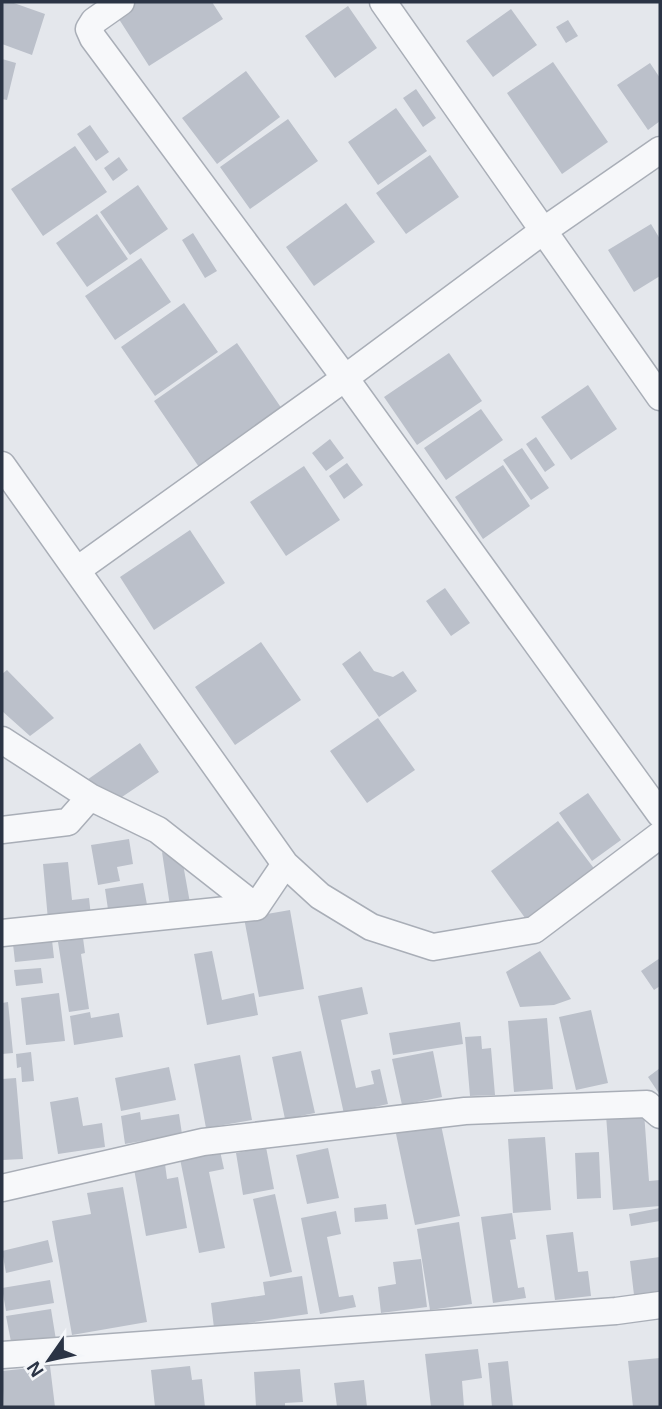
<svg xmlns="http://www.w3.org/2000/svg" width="662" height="1409" font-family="Arial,sans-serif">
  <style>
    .building { fill: #bbc0ca }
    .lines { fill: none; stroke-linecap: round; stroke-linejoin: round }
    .minor-casing { stroke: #a9aeb7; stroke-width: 29 }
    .minor { stroke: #f7f8fa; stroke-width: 26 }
  </style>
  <rect width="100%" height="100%" fill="#e4e7ec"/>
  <path class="building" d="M2,2H11L45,14L32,55L2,44Z
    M134,2H212L223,19L149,66L115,13Z
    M348,6L377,48L335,78L305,36Z
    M511,9L537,45L493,77L466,41Z
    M568,20L578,36L566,43L556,27Z
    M2,59L16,63L7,100L2,99Z
    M553,62L608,142L562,174L507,93Z
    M650,63L660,78V121L648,130L617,85Z
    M246,71L280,117L217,164L182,118Z
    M416,89L436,118L423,127L403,98Z
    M396,108L427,151L378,185L348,142Z
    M288,119L318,161L250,209L220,167Z
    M90,125L109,152L96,161L77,134Z
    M75,146L107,192L43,236L11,189Z
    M430,155L459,197L406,234L376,193Z
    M119,157L128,170L113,181L104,168Z
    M138,185L168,229L130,255L100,212Z
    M346,203L375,242L314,286L286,247Z
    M97,214L128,259L87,287L56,243Z
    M651,224L660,239V276L634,292L608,250Z
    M193,233L217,271L205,278L182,240Z
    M141,258L171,302L115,340L85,296Z
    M184,303L218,352L155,396L121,347Z
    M237,343L282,409L199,467L154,401Z
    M449,353L482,401L417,445L384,397Z
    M588,385L617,429L571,460L541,417Z
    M481,409L503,440L446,480L424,448Z
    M536,437L555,465L545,472L526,444Z
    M330,439L344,458L326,471L312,453Z
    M522,448L549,488L531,500L503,460Z
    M347,463L363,485L344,499L329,476Z
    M503,465L530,506L483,539L455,497Z
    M304,466L340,520L286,556L250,502Z
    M190,530L225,583L154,630L120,577Z
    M445,588L470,623L451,636L426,601Z
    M261,642L301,700L235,745L195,687Z
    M360,651L374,671L393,677L403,671L417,691L379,717L342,664Z
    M7,670L54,718L30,736L2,711V674Z
    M378,718L415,770L367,803L330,751Z
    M140,743L159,772L116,801L84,782Z
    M588,793L621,840L592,861L559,813Z
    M558,821L596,871L528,922L491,871Z
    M129,839L133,864L117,867L120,881L98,885L91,845Z
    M162,852L183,864L190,903L170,906Z
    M68,862L72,900L89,898L91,916L48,920L43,864Z
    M143,883L148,910L109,916L105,889Z
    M290,910L304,989L259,997L244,918Z
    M83,938L85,953L81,954L89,1009L69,1012L58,942Z
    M52,940L54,958L15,962L13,944Z
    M212,951L222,1000L254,993L258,1015L207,1025L194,954Z
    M540,951L571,999L554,1005L520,1007L506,972Z
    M660,958V986L654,990L641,971Z
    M41,968L43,983L16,986L14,970Z
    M362,987L368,1014L341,1020L356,1088L374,1084L371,1071L380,1069L388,1104L344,1114L318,996Z
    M59,993L65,1041L26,1045L21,998Z
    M8,1002L13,1053L2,1054V1003Z
    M591,1010L608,1083L576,1090L559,1017Z
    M90,1012L91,1018L119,1013L123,1037L74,1045L70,1016Z
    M547,1018L553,1089L514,1092L508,1021Z
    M460,1022L463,1044L393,1055L389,1033Z
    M481,1036L482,1049L491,1048L495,1095L470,1096L465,1037Z
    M301,1051L315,1113L285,1119L272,1057Z
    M433,1051L442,1097L402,1105L392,1059Z
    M31,1052L34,1081L22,1082L21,1067L17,1068L16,1054Z
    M240,1055L252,1120L206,1128L194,1064Z
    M169,1067L176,1100L121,1111L115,1078Z
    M660,1068V1095L648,1077Z
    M16,1078L23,1159L2,1160V1079Z
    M78,1097L83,1126L102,1123L105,1147L58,1154L50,1102Z
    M140,1112L141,1120L179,1114L182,1134L125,1144L121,1116Z
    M644,1112L649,1181L660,1180V1206L613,1210L606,1115Z
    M440,1120L460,1216L415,1225L395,1129Z
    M545,1137L551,1210L513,1213L508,1139Z
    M266,1147L274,1189L243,1195L236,1153Z
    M328,1148L339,1198L307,1204L296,1155Z
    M220,1151L224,1169L209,1172L225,1248L199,1253L180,1159Z
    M599,1152L601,1198L577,1199L575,1153Z
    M165,1164L167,1179L178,1177L187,1228L146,1236L134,1169Z
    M123,1187L147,1322L72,1335L52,1221L91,1214L87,1193Z
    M275,1194L292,1272L270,1277L253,1199Z
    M386,1204L388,1219L355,1222L354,1208Z
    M660,1208V1221L631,1226L629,1214Z
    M336,1211L341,1234L327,1237L339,1297L353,1295L356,1307L320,1314L301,1218Z
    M512,1213L516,1239L510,1240L518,1288L524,1287L526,1298L493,1303L481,1217Z
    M459,1222L472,1304L430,1310L417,1229Z
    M573,1232L578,1272L588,1271L591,1296L555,1300L546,1235Z
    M48,1240L53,1262L6,1273L2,1251Z
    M660,1257V1291L634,1295L630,1261Z
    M421,1259L427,1307L381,1313L378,1287L396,1284L393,1262Z
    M302,1276L308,1314L214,1328L211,1303L265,1295L263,1282Z
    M50,1280L54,1303L6,1311L2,1288Z
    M51,1309L56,1340L12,1347L6,1316Z
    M478,1349L482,1378L462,1381L464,1407H431L425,1354Z
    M660,1358V1407H633L628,1361Z
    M508,1361L513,1407H492L488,1363Z
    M50,1366L55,1407H4L2,1371Z
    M190,1366L192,1380L202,1379L205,1407H155L151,1370Z
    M300,1369L303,1402L285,1403V1407H256L254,1372Z
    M364,1380L367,1407H337L334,1383Z"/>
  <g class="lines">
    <g class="minor-casing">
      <path id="minor" d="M121,2L94,21L89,29L93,38L345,378L660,814
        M383,2L660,397
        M2,465L285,864L320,896L371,927L433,947L534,930L660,835
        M77,570L345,378L543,231L660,150
        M2,740L90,797L158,830L256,907
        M2,830L68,822L90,797
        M2,933L256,907L285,864
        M2,1188L203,1142L465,1111L647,1104L660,1115
        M2,1355L616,1311L660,1305"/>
    </g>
    <use href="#minor" class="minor"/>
  </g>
  <rect width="662" height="1409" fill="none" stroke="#2b3445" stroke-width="7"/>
  <g transform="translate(49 1360) rotate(236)" stroke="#f4f6f9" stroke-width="5" paint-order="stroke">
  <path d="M0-5L12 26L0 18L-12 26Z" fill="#2b3445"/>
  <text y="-10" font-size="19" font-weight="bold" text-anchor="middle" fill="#2b3445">N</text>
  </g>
</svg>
